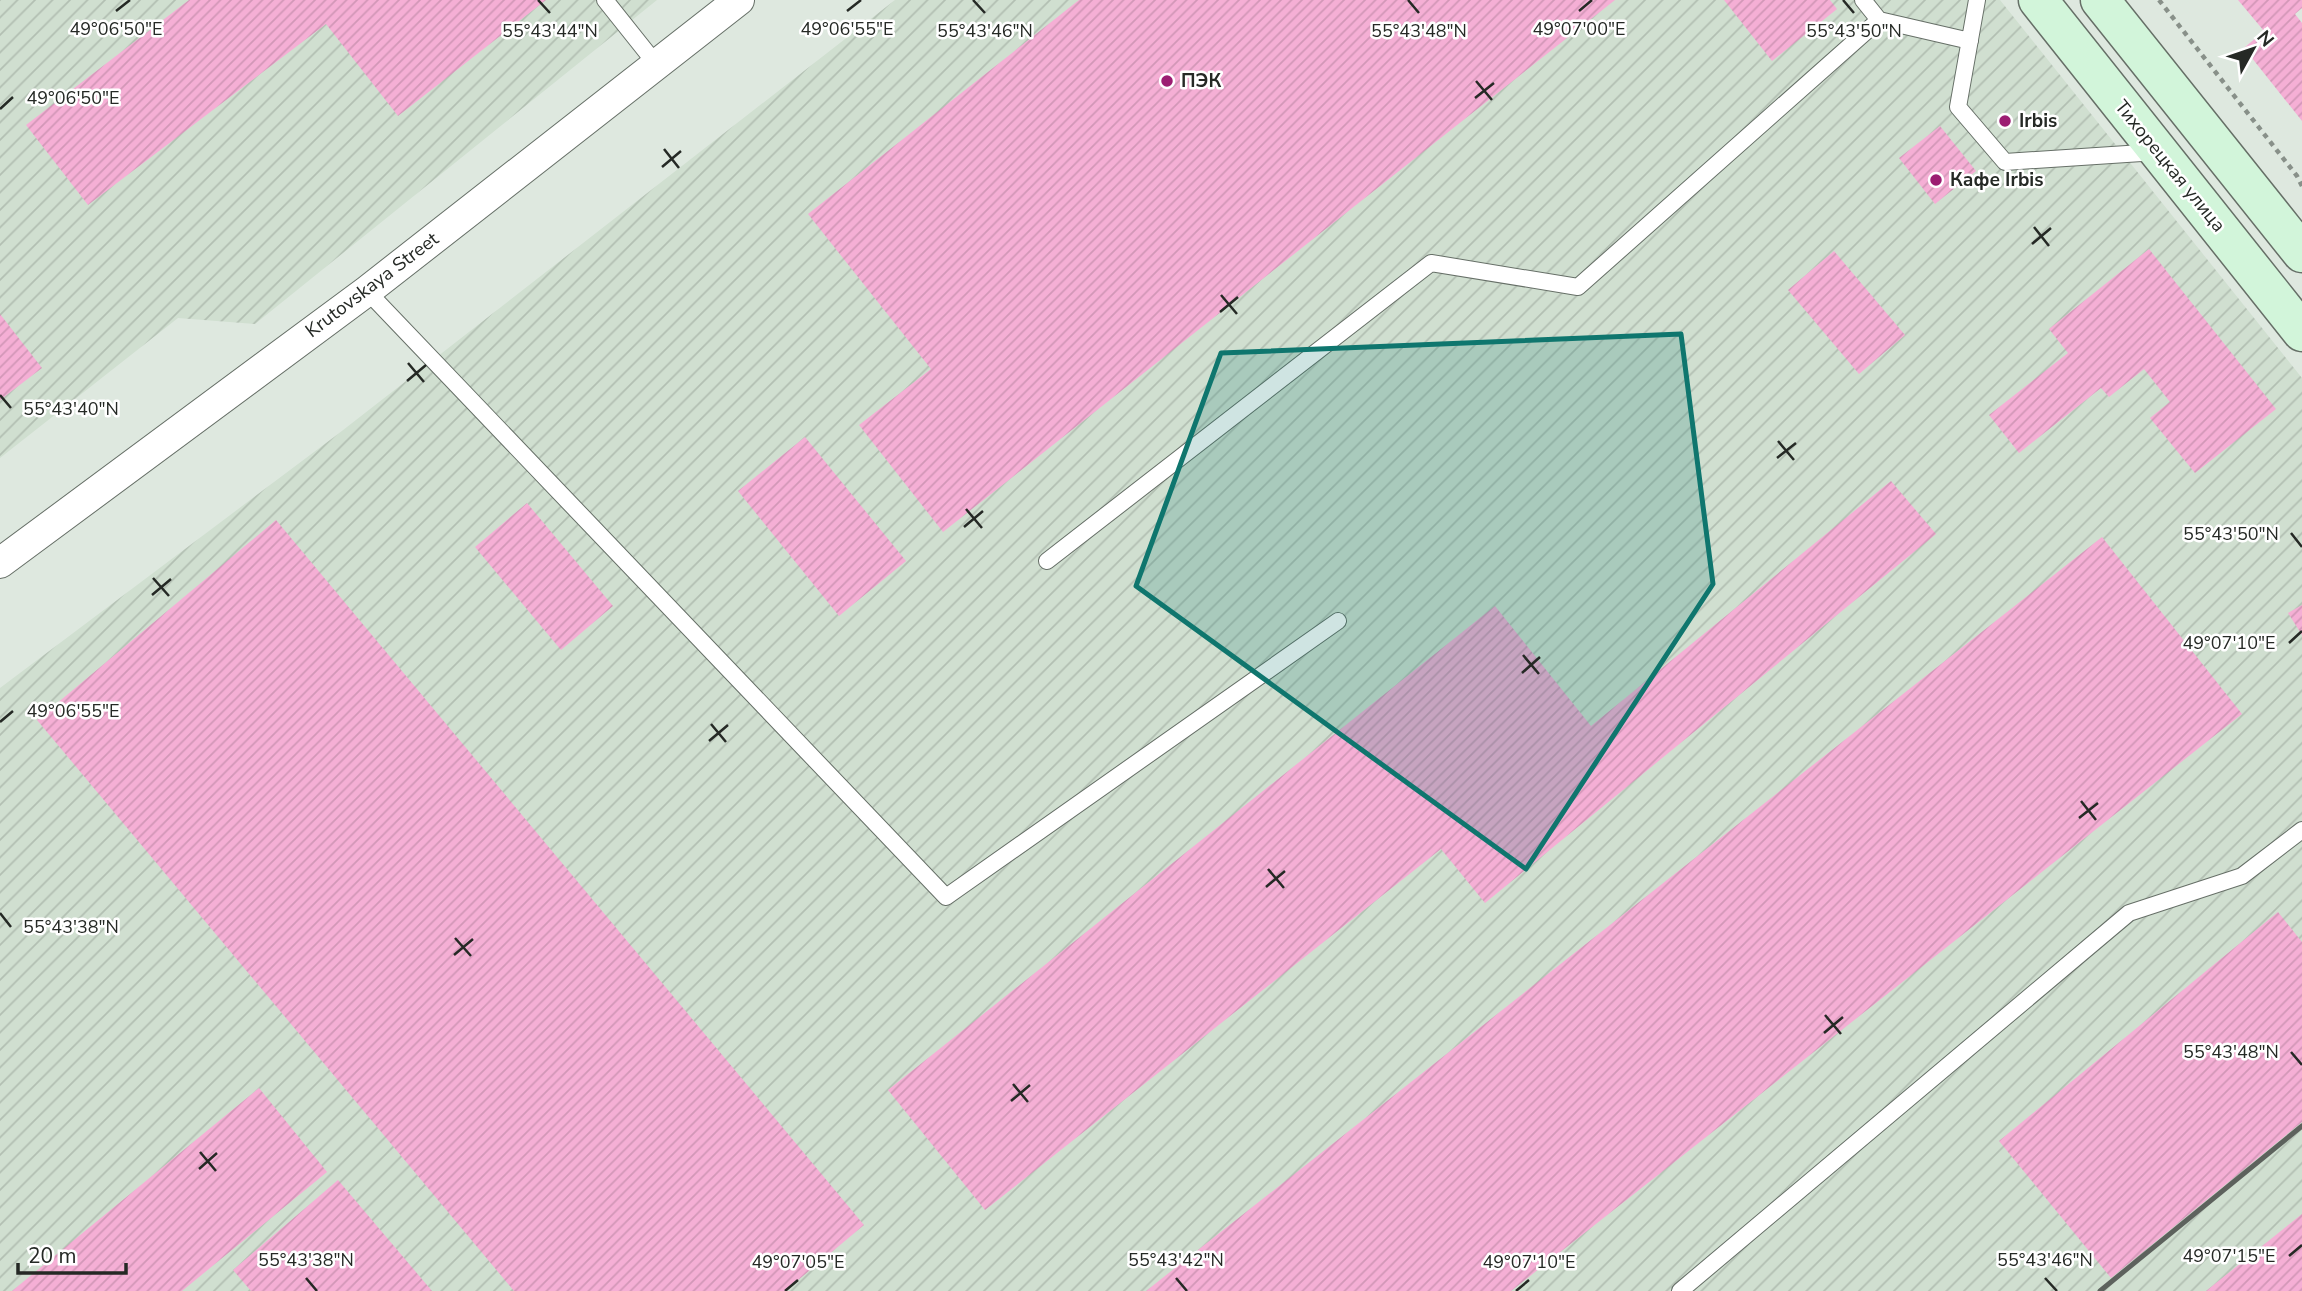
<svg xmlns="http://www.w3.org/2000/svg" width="2302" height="1291" font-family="'Nunito Sans',sans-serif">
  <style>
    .industrial { fill: url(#industrial-furrows) }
    .building { fill: url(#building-hatch) }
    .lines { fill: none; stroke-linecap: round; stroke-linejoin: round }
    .lane-casing { stroke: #666f67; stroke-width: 18 }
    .street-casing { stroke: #666f67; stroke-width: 32 }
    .secondary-casing { stroke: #666f67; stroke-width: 41 }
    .path { stroke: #889089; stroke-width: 4.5; stroke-dasharray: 5 5; stroke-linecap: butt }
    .lane { stroke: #fff; stroke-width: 16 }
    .street { stroke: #fff; stroke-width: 30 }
    .secondary { stroke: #d2f5da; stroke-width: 38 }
    .rail { stroke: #5d625d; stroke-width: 5 }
    .marked { fill: #0f766e; fill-opacity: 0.2; stroke: #0f766e; stroke-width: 5; stroke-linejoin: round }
    .ticks { fill: none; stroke: #252925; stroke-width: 2.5 }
    .poi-dot { fill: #9c1d72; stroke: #fff; stroke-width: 2.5 }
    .labels { text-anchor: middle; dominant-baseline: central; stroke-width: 5; stroke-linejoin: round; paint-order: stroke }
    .poi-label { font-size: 19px; font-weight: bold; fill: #252925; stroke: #fff; text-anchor: start }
    .street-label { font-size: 19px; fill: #252925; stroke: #fff }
    .ticks-label { font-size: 18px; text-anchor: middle; fill: #252925; stroke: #fff; stroke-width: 5; stroke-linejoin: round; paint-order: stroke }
  </style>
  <defs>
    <pattern id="industrial-furrows" width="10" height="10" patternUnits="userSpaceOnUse" patternTransform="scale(1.75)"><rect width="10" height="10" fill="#d0dfd0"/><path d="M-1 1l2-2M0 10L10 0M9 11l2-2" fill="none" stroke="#b2bfb2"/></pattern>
    <pattern id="building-hatch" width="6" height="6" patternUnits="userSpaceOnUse" patternTransform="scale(1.75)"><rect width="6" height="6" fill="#f5afd5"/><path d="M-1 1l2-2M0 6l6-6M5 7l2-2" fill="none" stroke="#d297b7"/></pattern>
  </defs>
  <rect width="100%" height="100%" fill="#dee8df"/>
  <path class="industrial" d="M0,0H657L255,324L178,318L0,458Z
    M895,0H2000L2302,378V1291H0V688L338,434Z"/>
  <path class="building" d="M189,0H546L398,116L326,24L88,205L26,125Z
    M1079,0H1615L943,532L859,425L931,369L808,214Z
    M1724,0H1830L1837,9L1772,61Z
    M2238,0H2302V8L2295,14L2302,23V121L2244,48L2264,31Z
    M1940,126L1976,171L1935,204L1899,158Z
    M2149,249L2276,409L2195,473L2150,418L2170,402L2144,369L2109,397L2101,388L2019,453L1989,415L2068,353L2049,329Z
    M1834,251L1905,335L1859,374L1788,290Z
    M0,314L42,368L0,400Z
    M805,437L906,561L839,616L738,491Z
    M1891,481L1936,534L1485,903L1441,849L985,1210L888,1090L1495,606L1591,726Z
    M527,503L613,606L561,650L475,547Z
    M276,520L864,1225L785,1291H514L37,720Z
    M2102,537L2242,714L1511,1291H1146Z
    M2302,605V635L2288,613Z
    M2278,912L2302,942V1122L2111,1278L1999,1141Z
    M259,1088L327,1172L182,1291H12Z
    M338,1180L432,1291H251L233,1270Z
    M2302,1214V1291H2206Z"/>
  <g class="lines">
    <g class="lane-casing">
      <path id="lane" d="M605,0L656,64
        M1977,0L1958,107L2005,162L2157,152
        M1879,20L1970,41
        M367,291L946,897L1338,621
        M1047,561L1431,263L1578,287L1879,20L1863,0
        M1680,1291L2129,913L2242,876L2302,830"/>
    </g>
    <g class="street-casing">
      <path id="street" d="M0,563L367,291L739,0"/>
    </g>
    <g class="secondary-casing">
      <path id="secondary" d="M2038,0L2302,332
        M2100,0L2302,253"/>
    </g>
    <path class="path" d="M2159,0L2297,176L2302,186"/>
    <use href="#lane" class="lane"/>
    <use href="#street" class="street"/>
    <use href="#secondary" class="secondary"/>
    <path class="rail" d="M2100,1291L2302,1126"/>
  </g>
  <path class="marked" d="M1681,334L1713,584L1526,869L1136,586L1221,353Z"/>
  <path class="ticks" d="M538,0L550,13M973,0L985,13M1408,0L1419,13M1843,0L1854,13M116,11L130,0M847,11L861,0M1579,11L1592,0M1476,81L1492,100M1475,98L1494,83M0,109L13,97M664,149L679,168M662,167L681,151M2034,227L2049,246M2032,244L2051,228M1221,295L1237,314M1220,312L1238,297M408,363L424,382M407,381L426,365M0,395L11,408M1778,441L1794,460M1777,458L1796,443M966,509L982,528M964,527L983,511M2291,533L2302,547M153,578L169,596M152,595L171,579M2289,643L2302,631M1523,655L1539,674M1522,673L1540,657M0,722L13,711M711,724L726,742M709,741L728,725M2081,801L2096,820M2079,818L2098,803M1268,869L1284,888M1266,887L1285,871M0,913L11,927M455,938L471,956M454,955L473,939M1825,1015L1841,1034M1824,1033L1843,1017M2291,1052L2302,1065M1013,1084L1028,1102M1011,1101L1030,1085M200,1152L216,1171M199,1169L217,1153M2289,1256L2302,1245M306,1278L317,1291M1176,1278L1187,1291M2045,1278L2057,1291M785,1291L798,1280M1516,1291L1529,1280"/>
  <g class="poi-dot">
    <circle cx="1167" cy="81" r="7"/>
    <circle cx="2005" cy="121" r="7"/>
    <circle cx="1936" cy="180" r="7"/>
  </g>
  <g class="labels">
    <g class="poi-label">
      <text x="1181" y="81">ПЭК</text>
      <text x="2019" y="121">Irbis</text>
      <text x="1950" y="180">Кафе Irbis</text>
    </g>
    <g class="street-label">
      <text transform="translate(2170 166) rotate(51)">Тихорецкая улица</text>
      <text transform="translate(372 285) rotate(-37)">Krutovskaya Street</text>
    </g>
  </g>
  <g class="ticks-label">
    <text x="847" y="35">49°06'55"E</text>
    <text x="1579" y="35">49°07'00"E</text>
    <text x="116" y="35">49°06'50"E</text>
    <text x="550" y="37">55°43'44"N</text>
    <text x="985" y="37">55°43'46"N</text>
    <text x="1419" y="37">55°43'48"N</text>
    <text x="1854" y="37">55°43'50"N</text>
    <text x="73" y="104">49°06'50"E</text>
    <text x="71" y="415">55°43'40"N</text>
    <text x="2231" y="540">55°43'50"N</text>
    <text x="2229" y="649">49°07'10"E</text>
    <text x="73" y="717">49°06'55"E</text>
    <text x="71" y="933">55°43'38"N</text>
    <text x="2231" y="1058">55°43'48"N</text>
    <text x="2229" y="1262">49°07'15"E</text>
    <text x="306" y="1266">55°43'38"N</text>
    <text x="1176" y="1266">55°43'42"N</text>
    <text x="2045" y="1266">55°43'46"N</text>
    <text x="798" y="1268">49°07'05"E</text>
    <text x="1529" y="1268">49°07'10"E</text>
  </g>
  <g transform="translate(2253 49) rotate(50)" stroke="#ffffff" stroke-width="5" paint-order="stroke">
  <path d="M0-5L12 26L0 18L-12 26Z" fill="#252925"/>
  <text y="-10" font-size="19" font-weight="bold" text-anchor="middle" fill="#252925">N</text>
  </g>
  <path d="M18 1263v10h108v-10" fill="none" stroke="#252925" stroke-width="3.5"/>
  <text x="28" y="1263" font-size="21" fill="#252925" stroke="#ffffff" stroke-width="5" paint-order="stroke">20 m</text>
</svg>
